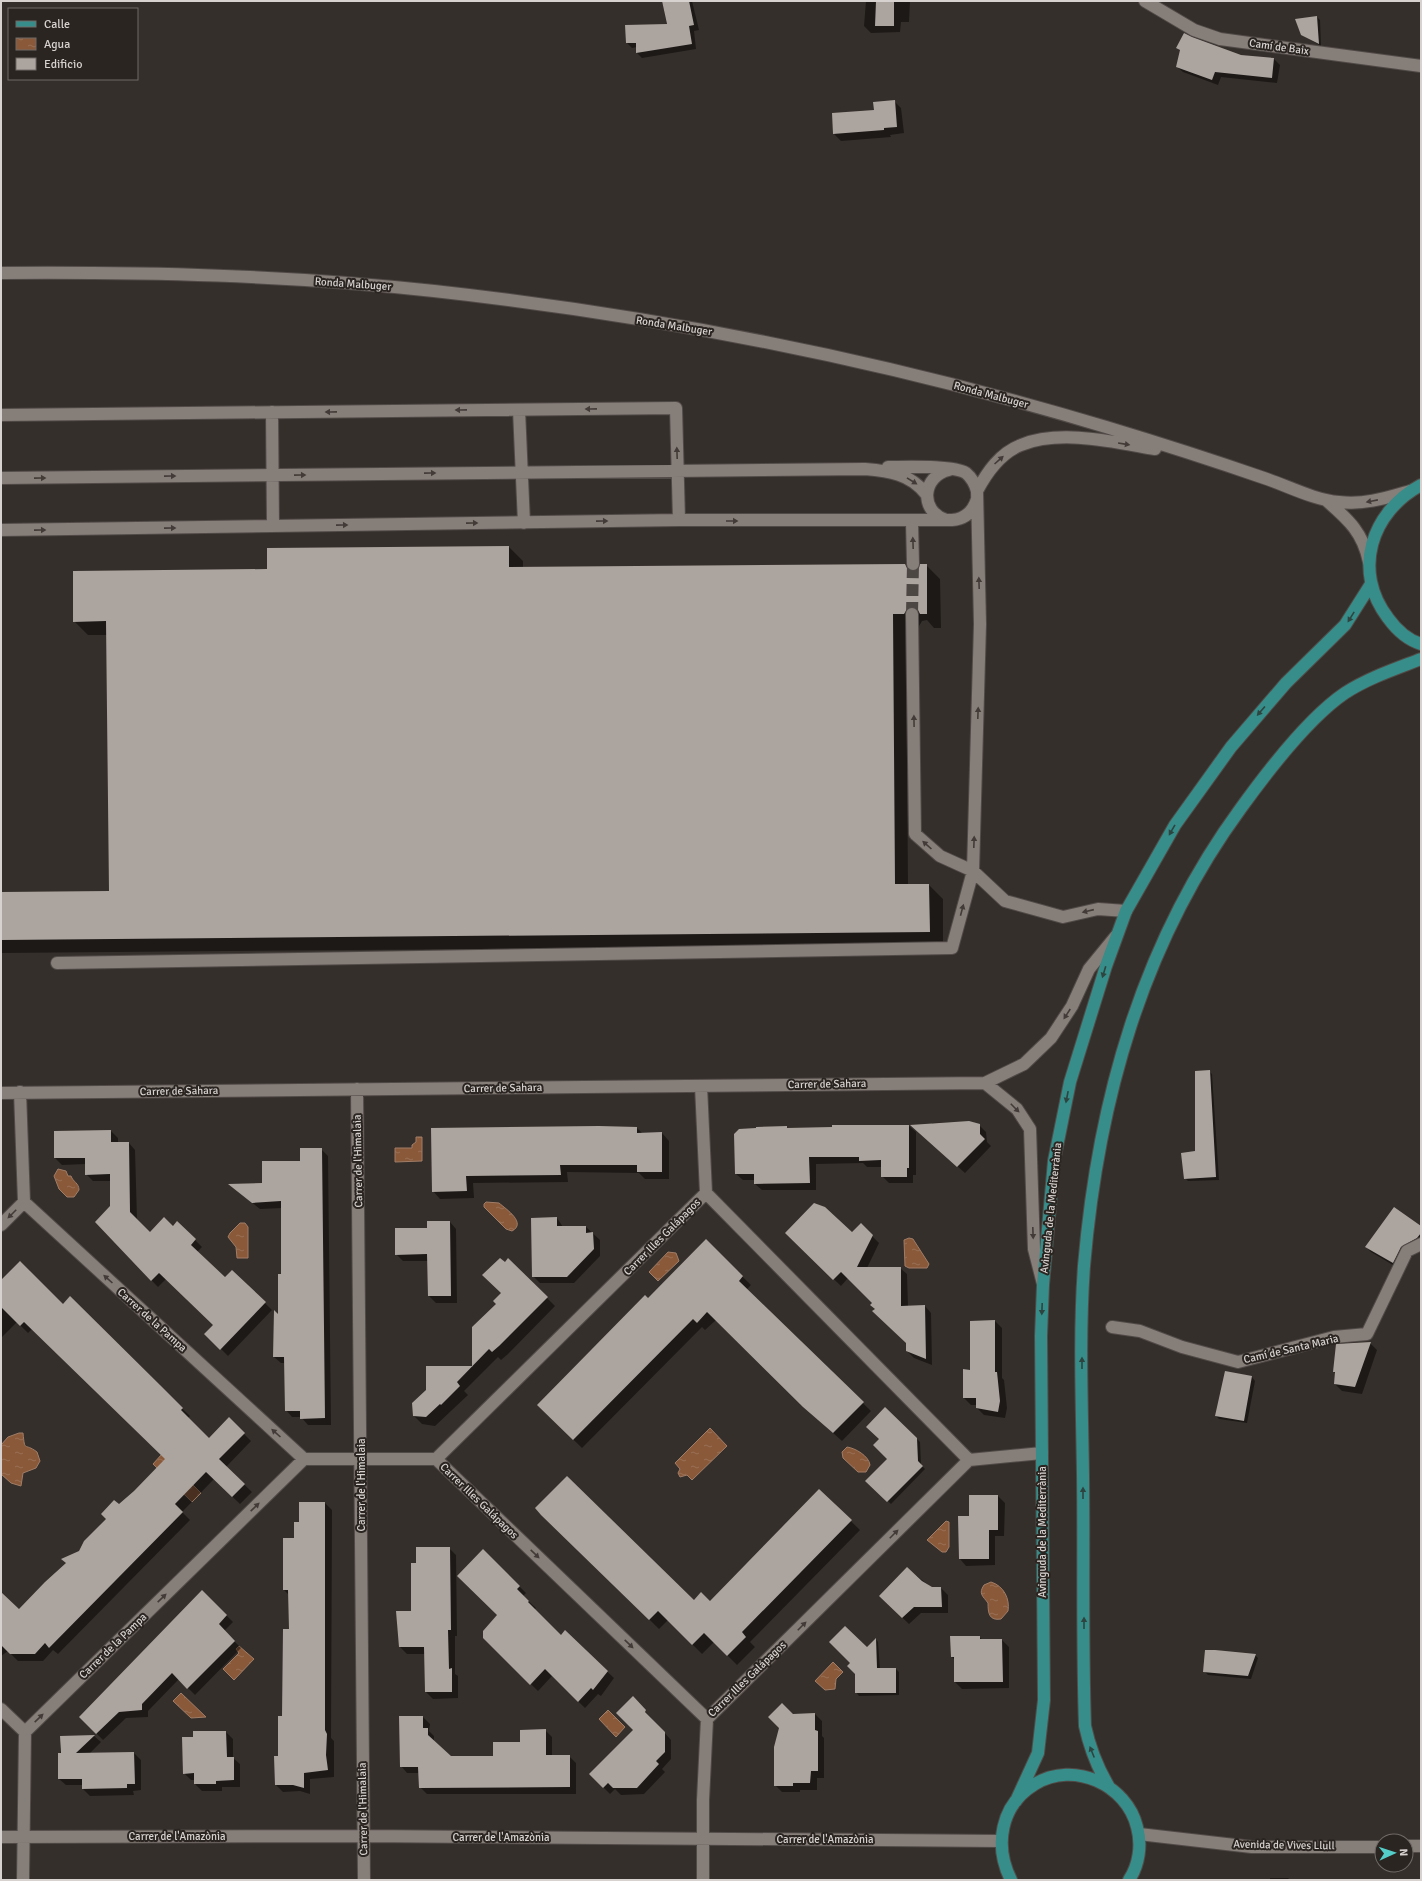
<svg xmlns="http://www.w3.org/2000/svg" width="1422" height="1881" font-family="Signika,sans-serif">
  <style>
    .water { fill: url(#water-ripples); stroke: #a07d67 }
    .shadow { fill: #0007 }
    .building { fill: #aca49f }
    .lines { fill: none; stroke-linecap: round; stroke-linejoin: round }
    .minor-tunnel { stroke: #4d4744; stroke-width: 12; stroke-dasharray: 12 6; stroke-linecap: butt }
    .minor-casing { stroke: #514b48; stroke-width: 14 }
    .major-casing { stroke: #514b48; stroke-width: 14 }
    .minor { stroke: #867e79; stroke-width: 12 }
    .major { stroke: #368d89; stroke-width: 12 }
    .oneway { fill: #423b37 }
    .oneway2 { fill: #2e4440 }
    .labels { text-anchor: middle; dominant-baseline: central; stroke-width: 4; stroke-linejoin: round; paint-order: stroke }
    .street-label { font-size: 11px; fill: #d7d2d0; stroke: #2b2521 }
  </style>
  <defs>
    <pattern id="water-ripples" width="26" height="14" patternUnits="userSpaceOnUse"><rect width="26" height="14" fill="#89593a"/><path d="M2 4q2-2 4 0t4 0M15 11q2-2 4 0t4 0" fill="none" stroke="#997055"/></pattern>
  </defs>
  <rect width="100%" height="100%" fill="#352f2b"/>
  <path class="water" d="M416,1137H422V1161L395,1162V1148H412V1145L416,1142Z
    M58,1169L66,1171L68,1176H71C73,1182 79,1183 79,1190L74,1197H67L59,1189L54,1176Z
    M486,1202L499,1203C506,1209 527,1223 512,1231L506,1229L484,1207V1204Z
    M240,1223H245L248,1227V1258H237L236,1247L228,1237L230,1233Z
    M909,1238L913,1239L929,1264L927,1268H909L905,1266L904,1240Z
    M668,1252L676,1253L679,1261L658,1281L649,1272Z
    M710,1428L727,1446L692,1480L687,1475L680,1477L678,1473L680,1469L675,1463Z
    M19,1433H23C25,1453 24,1442 37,1452L40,1461L36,1468L23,1473L21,1486L11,1483L1,1474V1445L8,1437Z
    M847,1447C855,1448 869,1456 870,1465L866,1472H858L843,1458L842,1452Z
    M162,1454L201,1493L192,1502L153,1464Z
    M946,1521L949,1522V1547L946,1552H942L927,1540Z
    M991,1582C1004,1586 1010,1599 1008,1611L1001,1619C989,1621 988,1613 988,1603C983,1596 978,1594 984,1585Z
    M239,1646L254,1659L234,1680L223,1669L239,1653L236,1649Z
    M833,1662L843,1672L836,1679L835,1689L825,1690L815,1681Z
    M181,1693L206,1717L191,1718L173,1701Z
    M608,1710L625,1727L616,1737L599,1719Z"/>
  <path class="shadow" d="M662,1H692L699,30L694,31L696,49L642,58L637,53V47L632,48L627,43L667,25Z
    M866,1H910L909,22H901L900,32L871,33L864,26Z
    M1317,17L1320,20L1321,46L1302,35L1297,20Z
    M1177,48L1274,59L1280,65L1277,83L1221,77L1218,85L1183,72L1177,67L1181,51Z
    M894,101L901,108L904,133L890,135L891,137L841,141L834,134Z
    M509,547L523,561V568L905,565L913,573L926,565L940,579L941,628H934L927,620L922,621L918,628H906L908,885H929L943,899V945L1,953V893L110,892L108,635H88L74,621L268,570V549Z
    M1209,1071L1212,1074L1219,1180L1188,1181L1185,1178L1196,1152Z
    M969,1122L979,1125L986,1132L987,1142L991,1146L965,1173L918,1131L932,1125V1123Z
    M909,1126L916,1132V1175H913V1183H889L882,1176V1167H867L863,1163L816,1164V1190H762L755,1184V1180H743L736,1174L788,1129Z
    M637,1128L643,1134L662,1133L669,1141V1179H645L639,1173L567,1172L568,1182L473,1183L474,1198L440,1199L433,1191L432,1129Z
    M111,1131L118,1138V1143H129L135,1150L137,1219L150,1233L173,1227L177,1222L202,1247L197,1252L225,1278L232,1271L272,1310L228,1356L206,1334L214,1325L166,1279L158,1287L127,1255L112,1206L111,1181H93L86,1174V1164L62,1165L55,1158Z
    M321,1149L328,1156L331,1425H308L301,1417H292L286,1410L285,1363H281L274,1357L282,1275V1208L260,1209L230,1185L263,1184Z
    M557,1218L563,1227L585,1226L600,1240V1256L574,1283H540L533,1276Z
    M450,1222L456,1229L457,1303H436L429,1296L428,1261H403L396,1254L428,1229Z
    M861,1225L879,1243L867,1268H900L907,1274L908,1307L925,1306L931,1313L932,1365L914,1358L907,1351V1343L876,1309L873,1303L848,1278L841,1286L786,1233L852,1234Z
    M1421,1227V1243L1398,1268L1371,1252L1366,1247Z
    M706,1241L751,1285L746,1290L871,1411L842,1441L813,1415L716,1320L705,1330L702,1327L582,1448L538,1405Z
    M508,1259L555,1306L508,1354L501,1360L498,1357L464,1391L468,1395L435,1426L422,1424L414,1416L427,1390V1367H473V1327L497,1304L502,1293L505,1263Z
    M1,1282L63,1305L167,1394L190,1416L188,1418L209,1439L229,1419L251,1441L226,1467L252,1492L240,1504L214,1479L182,1512L190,1520L58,1654L53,1650L43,1661H18L8,1651L1,1656V1593L19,1611L80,1551L119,1506L135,1492L166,1459L32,1329L28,1333L17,1322L1,1338Z
    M995,1321L1002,1328V1378L1004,1380L1007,1408L1005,1418L984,1415L977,1408V1405H971L964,1398Z
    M1370,1343L1377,1350L1362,1394L1342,1391L1335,1384L1336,1374L1334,1372Z
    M1226,1373L1252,1377L1255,1381L1247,1423L1219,1419L1216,1416Z
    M885,1408L920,1442L921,1465L925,1469L891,1504L867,1481L888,1459L881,1439Z
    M819,1490L860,1530L750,1642L755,1647L737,1665L714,1642L702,1654L668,1620L659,1629L537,1508L694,1602H710Z
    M998,1496L1005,1503L1004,1536H995V1565L966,1566L960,1559L970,1517Z
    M325,1503L332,1510L331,1738L334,1741V1777L310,1779V1794L300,1791L283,1792L276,1785L283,1717L290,1630L289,1595L284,1590L300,1523Z
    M449,1548L456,1555L457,1636H455V1674L458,1676V1698L433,1699L426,1692L425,1654H407L400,1647L397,1612H412L417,1564Z
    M483,1550L526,1593L523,1596L536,1608L534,1610L561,1636L565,1632L614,1678L601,1696L598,1694L585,1708L552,1676L538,1691L484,1638L499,1616Z
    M907,1568L932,1588H941L948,1595V1613H921L909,1624L880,1596Z
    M202,1591L233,1622L224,1631L241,1648L195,1695L179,1679L148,1711V1717L126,1718L103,1740L80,1717Z
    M979,1637L983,1640H1002L1009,1647V1688L962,1689L955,1682V1660L952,1657Z
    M876,1639L878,1642L880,1669H896L899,1672V1695L859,1696L856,1692V1674L867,1648Z
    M1255,1655L1258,1658L1251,1679L1208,1675L1204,1671Z
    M633,1698L671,1740V1759L662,1769L665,1772L644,1794L621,1795L615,1789L610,1794L590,1774L635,1730Z
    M815,1714L822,1721V1736L824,1738V1778H817V1790H800V1792H782L775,1785L780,1727L793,1715Z
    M423,1717L430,1724L429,1731L434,1736V1742L450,1757H494L545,1730L552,1737V1756H569L576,1763V1794H427L420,1787L419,1773H407L401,1766Z
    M226,1732L233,1739V1758L240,1764V1787H222V1791H202L195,1784V1780H191L184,1773Z
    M94,1736L101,1742L89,1754L134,1753L141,1760V1790L133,1791L134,1795L90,1796L83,1789V1785H66L59,1779L61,1737Z
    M1270,1878H1288L1290,1880H1270Z"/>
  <path class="building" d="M662,1H689L694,25L689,26L692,44L636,53V43H626L625,25L667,24Z
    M876,1H894V26H875Z
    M1317,16L1319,44L1301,35L1295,19Z
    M1184,33L1192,37L1241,55L1274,58L1272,78L1215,72L1212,80L1176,67L1180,50L1176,48Z
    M895,100L897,127L884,128V130L833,134L832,113L874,110L873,102Z
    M509,546V567L905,564L907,568L913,571L917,570L920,564H927V614H920L918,610L912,607L908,608L904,614H893L895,884H929L930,932L1,940V892L109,891L106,621L73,622V571L267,569V548Z
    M1210,1070L1216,1177L1184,1179L1181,1153L1195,1151V1071Z
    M969,1121L980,1124V1134L985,1139L957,1167L910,1125Z
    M832,1125H909V1168H907V1177H881V1160L859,1161V1157H809L810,1183L754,1184V1174H735L734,1134L739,1129L756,1128V1127L787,1126V1128L832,1127Z
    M599,1126L637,1127V1133L662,1132V1172H637V1165H560L561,1175L466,1176L467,1191L432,1192L431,1128Z
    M111,1130V1142H129L130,1212L150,1232L164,1217L173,1226L177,1221L196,1239L191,1245L225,1277L232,1270L266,1302L220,1350L204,1334L213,1325L159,1273L151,1281L95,1222L110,1206V1174L85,1175V1158H54V1131Z
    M300,1148H322L325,1418L300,1419V1411H285L284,1357H273L274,1310L278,1314V1274H281V1201L252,1203L228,1184L262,1183V1161H300Z
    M814,1203L825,1207L852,1232L861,1223L873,1235L857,1267H901V1306L925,1305L926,1359L906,1351V1343L872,1311L875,1309L870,1305L872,1303L841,1272L833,1280L785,1233Z
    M1394,1207L1421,1226V1233L1417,1238L1401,1247L1393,1263L1365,1247Z
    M557,1217V1226H586V1233L593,1232L594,1249L567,1277H532L531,1218Z
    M427,1221H450L451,1296H428L427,1254L395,1255V1228H427Z
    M706,1239L743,1276L739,1281L864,1402L833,1433L803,1407L707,1312L697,1323L693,1319L573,1440L537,1405L645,1295L648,1298Z
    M500,1258L505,1262L508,1258L548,1297L499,1346L492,1352L489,1349L457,1382L460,1386L441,1405L440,1404L426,1417L413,1416L412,1403L426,1390V1366H472V1327L496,1304L493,1301L501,1293L482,1275Z
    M20,1261L63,1304L70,1296L160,1385L183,1408L181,1410L209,1438L229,1417L245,1433L219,1459L245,1484L232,1497L206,1472L175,1504L183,1512L49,1648L45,1643L35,1654H10L1,1645V1592L19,1609L45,1582L66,1563L61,1559L79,1551L84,1541L106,1519L101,1514L114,1500L119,1504L134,1491L165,1459L24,1322L20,1326L1,1307V1280Z
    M995,1320V1372H997L1000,1401L998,1412L976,1408V1398H963V1369L970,1370V1321Z
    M1371,1342L1355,1387L1334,1384L1335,1372H1333L1336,1344Z
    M1225,1371L1252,1376L1244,1421L1215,1416Z
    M885,1407L917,1438L918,1461L923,1466L887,1502L865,1481L887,1459L873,1445L879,1439L866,1427Z
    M567,1476L694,1600L701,1592L710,1601L819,1489L852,1520L742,1632L746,1637L727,1656L704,1633L692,1645L658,1611L649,1620L541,1515L535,1508Z
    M969,1495H998V1530H989V1559H959L958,1516H969Z
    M299,1502H325V1730L327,1734L326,1755L328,1770L304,1773V1788L293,1785H275L274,1756H278V1716H282L283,1629H289L288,1590H283V1538H294V1522H299Z
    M416,1547H450L451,1630H448L449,1669L452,1668V1692H425L424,1647H399L396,1611H411V1563H416Z
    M483,1549L520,1586L517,1589L529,1601L528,1602L561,1635L565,1630L608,1671L593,1690L591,1688L578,1702L545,1669L530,1685L483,1638V1631L497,1615L457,1576Z
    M907,1567L922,1581L932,1587H941L942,1607H914L902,1618L879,1596Z
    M202,1590L227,1615L219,1624L235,1641L187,1689L172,1673L142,1704V1710L119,1712L96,1734L79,1717Z
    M845,1626L867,1647L876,1638L877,1668H896V1693H855V1674L847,1666L850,1663L829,1642Z
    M950,1636H980V1639H1002L1003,1682H954V1657H951Z
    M1205,1650H1215L1256,1654L1248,1676L1203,1672Z
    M633,1696L646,1710L645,1712L665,1732V1752L656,1761L659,1764L637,1788H613L608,1783L603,1788L589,1774L633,1730L616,1713Z
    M782,1703L793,1714L815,1713V1730L818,1731V1771H811L810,1783H793V1786H774V1747L779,1728L768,1717Z
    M399,1716H423V1728H428V1735L451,1756H493V1742H520V1730L546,1729V1755H570V1787L419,1788L418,1767H400Z
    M193,1731H226L227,1757H234V1780L216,1781V1784H194V1773L183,1774L182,1737H193Z
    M95,1735L76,1753L134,1752L135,1784H127V1788L82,1789V1779H58V1753H61L60,1736Z"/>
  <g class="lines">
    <path class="minor-tunnel" d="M912,614L913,564"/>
    <g class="minor-casing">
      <path id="minor" d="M1145,1L1194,30L1220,39L1421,66
        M1,273C145,272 290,275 434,291C661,316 887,361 1106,427C1159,443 1212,460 1264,478C1288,486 1314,500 1339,502C1365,505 1386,498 1410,491
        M519,410L524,523
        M272,412L273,526
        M1,415L676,408L679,520
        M888,467C905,467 953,465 966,473C972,478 975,484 977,491L980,624L973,871L1005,901L1063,917L1098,909L1126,911
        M1,478L865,469C889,471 911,474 926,494
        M977,491C987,472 1000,453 1021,445C1060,429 1114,442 1155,449
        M1327,501C1349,520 1363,533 1369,562
        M946,520C919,511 922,476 949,470
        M912,522L913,564
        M1,530L679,520H952C965,519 973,512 977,499
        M57,963L952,948L973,871L940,856L915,834L912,614
        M985,1083L1017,1109L1030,1129L1034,1249L1043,1284
        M701,1086L706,1193
        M357,1089L364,1880
        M20,1092L24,1202
        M1,1093L985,1083L1024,1064L1051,1038L1072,1006L1089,969L1116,936
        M1,1225L24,1202L304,1459H436L707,1719L969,1460L706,1193L436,1459
        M1112,1327L1140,1331L1182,1347L1238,1362L1334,1337L1367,1334L1407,1251L1421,1244
        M969,1460L1042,1453
        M1,1709L25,1732L304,1459
        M1139,1834L1252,1847H1382
        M1,1837L364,1836L1001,1841
        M1406,1846H1421
        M23,1880L25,1732
        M703,1880V1800L707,1719"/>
    </g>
    <g class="major-casing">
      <path id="major" d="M1421,485C1371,512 1352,571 1388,618C1396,629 1408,640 1421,644
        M1109,1787C1097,1767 1090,1749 1085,1726C1082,1642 1084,1558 1083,1475C1082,1405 1079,1335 1084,1266C1098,1101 1142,943 1241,808C1267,772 1308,718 1345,693C1368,678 1395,669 1421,659
        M1016,1801L1038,1753L1044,1700L1041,1336L1043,1285L1054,1161L1070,1082L1106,966L1126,911L1175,825L1231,747L1286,683L1345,625L1371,584
        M1011,1880C994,1846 1000,1805 1035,1784C1074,1760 1127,1785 1137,1827C1142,1845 1139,1865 1129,1880"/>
    </g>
    <use href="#minor" class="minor"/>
    <use href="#major" class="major"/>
  </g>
  <defs><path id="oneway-solid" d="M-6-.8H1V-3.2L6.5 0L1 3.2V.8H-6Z"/></defs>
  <g class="oneway">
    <use href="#oneway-solid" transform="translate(591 409) rotate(179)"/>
    <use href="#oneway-solid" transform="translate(461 410) rotate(179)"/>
    <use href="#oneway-solid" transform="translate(331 412) rotate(179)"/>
    <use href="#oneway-solid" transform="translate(1124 444) rotate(9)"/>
    <use href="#oneway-solid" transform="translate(677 453) rotate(-92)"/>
    <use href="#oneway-solid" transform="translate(999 460) rotate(-42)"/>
    <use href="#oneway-solid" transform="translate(430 473) rotate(-1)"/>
    <use href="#oneway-solid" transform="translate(300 475) rotate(-1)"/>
    <use href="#oneway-solid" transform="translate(170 476) rotate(-1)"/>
    <use href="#oneway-solid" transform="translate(40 478) rotate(-1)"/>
    <use href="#oneway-solid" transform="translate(912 481) rotate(32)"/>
    <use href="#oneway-solid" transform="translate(1372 501) rotate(169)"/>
    <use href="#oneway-solid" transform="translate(602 521) rotate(-1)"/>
    <use href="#oneway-solid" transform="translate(732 521)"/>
    <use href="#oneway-solid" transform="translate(472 523) rotate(-1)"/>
    <use href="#oneway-solid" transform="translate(342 525) rotate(-1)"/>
    <use href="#oneway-solid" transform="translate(170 528) rotate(-1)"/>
    <use href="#oneway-solid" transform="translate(40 530) rotate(-1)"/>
    <use href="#oneway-solid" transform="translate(913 543) rotate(-92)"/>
    <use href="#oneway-solid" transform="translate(979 583) rotate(-92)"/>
    <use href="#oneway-solid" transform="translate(978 713) rotate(-88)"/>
    <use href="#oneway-solid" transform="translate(914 721) rotate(-91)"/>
    <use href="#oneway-solid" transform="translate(974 842) rotate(-88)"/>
    <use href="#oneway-solid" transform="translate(927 845) rotate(-138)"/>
    <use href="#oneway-solid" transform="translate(962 910) rotate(-75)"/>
    <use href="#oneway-solid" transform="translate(1088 911) rotate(167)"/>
    <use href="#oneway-solid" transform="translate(1067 1014) rotate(123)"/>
    <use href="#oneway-solid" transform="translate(1015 1108) rotate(45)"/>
    <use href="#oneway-solid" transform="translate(12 1214) rotate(135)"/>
    <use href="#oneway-solid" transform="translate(1033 1233) rotate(88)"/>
    <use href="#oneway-solid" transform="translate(108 1279) rotate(-138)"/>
    <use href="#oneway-solid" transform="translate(276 1433) rotate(-138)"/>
    <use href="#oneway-solid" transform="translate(255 1507) rotate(-44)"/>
    <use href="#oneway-solid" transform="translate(894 1534) rotate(-45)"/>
    <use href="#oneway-solid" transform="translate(535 1554) rotate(44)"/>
    <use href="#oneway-solid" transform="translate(162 1598) rotate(-44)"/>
    <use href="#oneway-solid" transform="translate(802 1626) rotate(-45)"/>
    <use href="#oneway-solid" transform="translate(629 1644) rotate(44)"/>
    <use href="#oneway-solid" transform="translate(39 1718) rotate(-44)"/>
  </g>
  <g class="oneway2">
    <use href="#oneway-solid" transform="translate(1351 617) rotate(122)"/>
    <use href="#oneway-solid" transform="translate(1261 711) rotate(131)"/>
    <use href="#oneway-solid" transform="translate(1172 830) rotate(120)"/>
    <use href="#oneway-solid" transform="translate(1104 972) rotate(107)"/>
    <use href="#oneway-solid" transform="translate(1067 1097) rotate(101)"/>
    <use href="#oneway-solid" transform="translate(1042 1309) rotate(92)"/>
    <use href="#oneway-solid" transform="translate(1082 1363) rotate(-90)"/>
    <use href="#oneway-solid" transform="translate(1083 1493) rotate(-90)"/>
    <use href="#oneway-solid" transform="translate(1084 1623) rotate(-90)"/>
    <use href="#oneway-solid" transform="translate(1092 1752) rotate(-112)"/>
  </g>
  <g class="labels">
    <g class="street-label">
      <text transform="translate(1279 47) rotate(8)">Camí de Baix</text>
      <text transform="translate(353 284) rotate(4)">Ronda Malbuger</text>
      <text transform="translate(674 326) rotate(9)">Ronda Malbuger</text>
      <text transform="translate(991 395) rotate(15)">Ronda Malbuger</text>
      <text transform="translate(827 1084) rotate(-1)">Carrer de Sahara</text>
      <text transform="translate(503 1088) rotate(-1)">Carrer de Sahara</text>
      <text transform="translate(179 1091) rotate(-1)">Carrer de Sahara</text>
      <text transform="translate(358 1161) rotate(-91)">Carrer de l'Himalaia</text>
      <text transform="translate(1051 1208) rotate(-84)">Avinguda de la Mediterrània</text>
      <text transform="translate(662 1237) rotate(-45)">Carrer Illes Galápagos</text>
      <text transform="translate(152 1320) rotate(42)">Carrer de la Pampa</text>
      <text transform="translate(1291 1349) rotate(-13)">Camí de Santa Maria</text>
      <text transform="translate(361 1485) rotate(-90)">Carrer de l'Himalaia</text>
      <text transform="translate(479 1501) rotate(44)">Carrer Illes Galápagos</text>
      <text transform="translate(1042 1532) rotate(-90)">Avinguda de la Mediterrània</text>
      <text transform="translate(113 1646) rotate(-44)">Carrer de la Pampa</text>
      <text transform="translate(747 1679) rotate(-44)">Carrer Illes Galápagos</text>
      <text transform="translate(363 1809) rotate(-91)">Carrer de l'Himalaia</text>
      <text x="177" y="1836">Carrer de l'Amazònia</text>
      <text x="501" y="1837">Carrer de l'Amazònia</text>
      <text x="825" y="1839">Carrer de l'Amazònia</text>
      <text transform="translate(1284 1845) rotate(1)">Avenida de Vives Llull</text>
    </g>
  </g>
  <rect width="1422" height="1881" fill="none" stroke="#d7d2d0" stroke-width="4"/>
  <rect x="8" y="8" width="130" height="72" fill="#2b2521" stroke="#706a67"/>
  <rect x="16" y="21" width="20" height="6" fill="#368d89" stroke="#706a67"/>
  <text x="44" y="28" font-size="12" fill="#d7d2d0">Calle</text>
  <rect x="16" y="38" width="20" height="12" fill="url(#water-ripples)" stroke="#706a67"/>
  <text x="44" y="48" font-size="12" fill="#d7d2d0">Agua</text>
  <rect x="16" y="58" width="20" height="12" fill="#aca49f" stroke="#706a67"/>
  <text x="44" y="68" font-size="12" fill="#d7d2d0">Edificio</text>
  <g transform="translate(1394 1853) rotate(87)"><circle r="19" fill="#2b2521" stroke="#706a67"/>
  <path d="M0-3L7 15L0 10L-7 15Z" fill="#54cdc8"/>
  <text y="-6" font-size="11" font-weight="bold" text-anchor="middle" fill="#d7d2d0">N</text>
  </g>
</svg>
